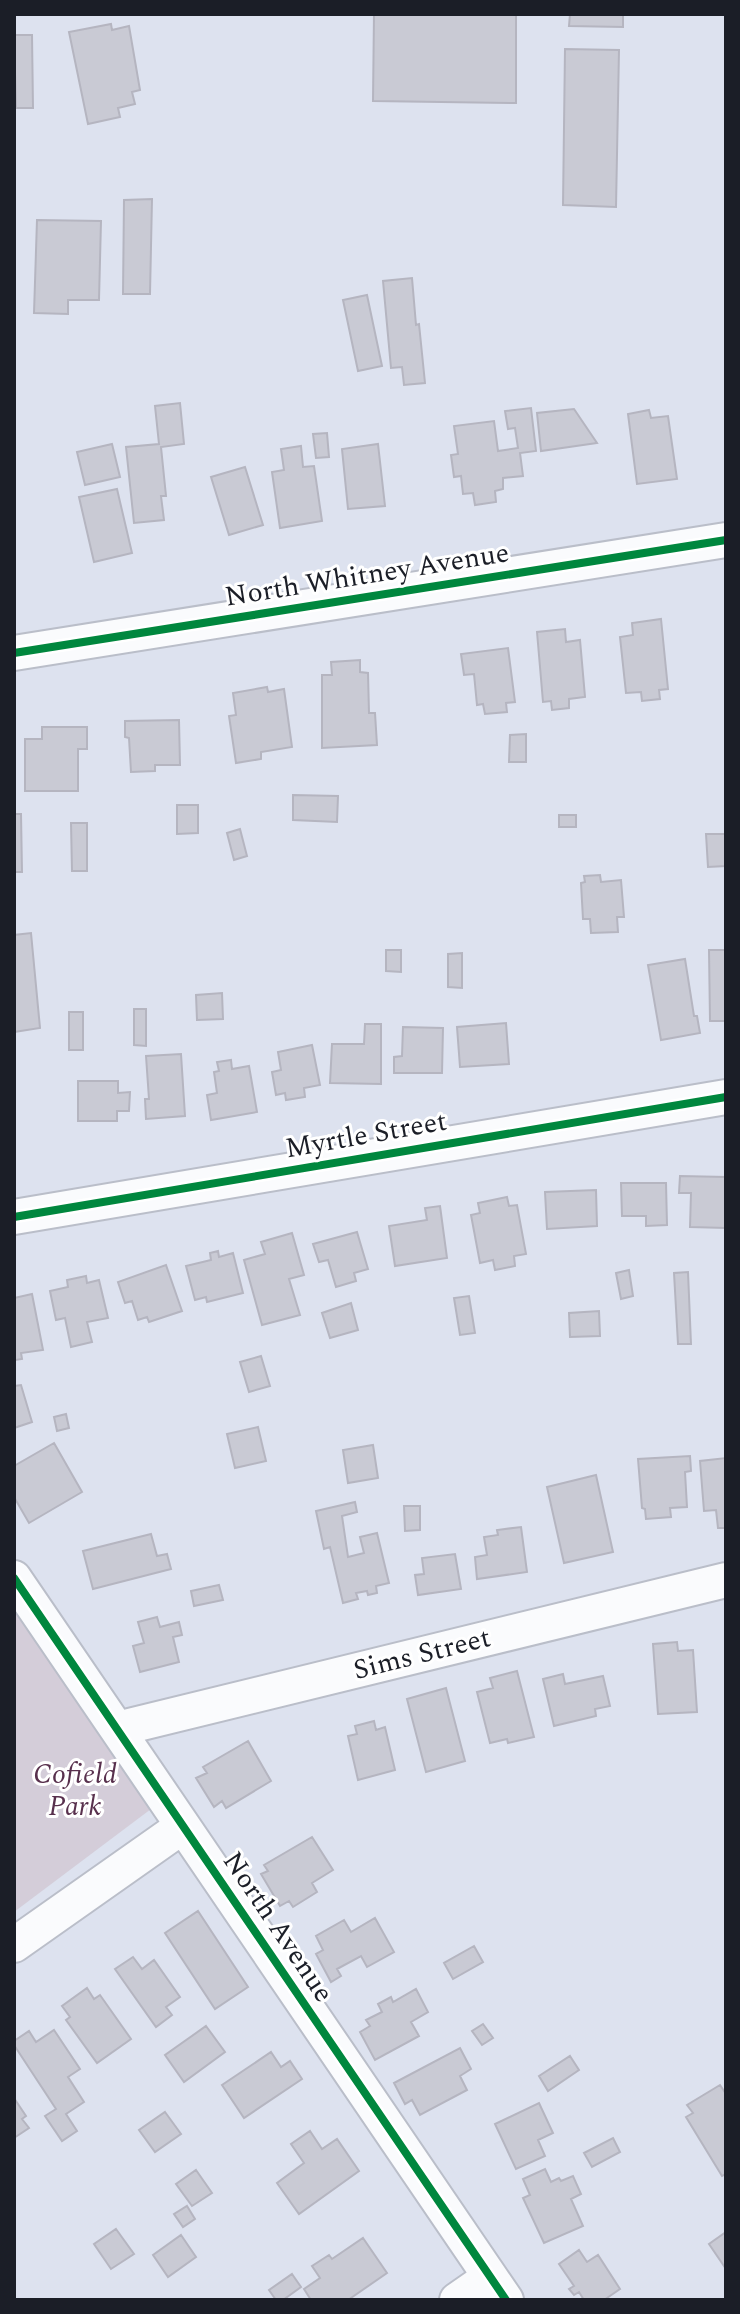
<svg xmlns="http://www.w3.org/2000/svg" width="740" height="2314" font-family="Spectral,serif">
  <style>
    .green { fill: #d4cdd9 }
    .building { fill: #c9cad4; stroke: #b5b5c0; stroke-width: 2 }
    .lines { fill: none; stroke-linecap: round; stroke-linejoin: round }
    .minor-casing { stroke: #babec9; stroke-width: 38 }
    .minor { stroke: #fafbfd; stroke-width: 34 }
    .cycleway-casing { stroke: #fff; stroke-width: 13 }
    .cycleway { stroke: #00873e; stroke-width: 8 }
    .labels { text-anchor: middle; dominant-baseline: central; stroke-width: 6; stroke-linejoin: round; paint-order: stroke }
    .street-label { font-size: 28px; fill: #1b1e27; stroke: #fff }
    .park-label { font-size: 28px; font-style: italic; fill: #58304d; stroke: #fff }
  </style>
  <rect width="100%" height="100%" fill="#dde2ef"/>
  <path class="green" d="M14,1597L159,1803L14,1912Z"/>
  <path class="building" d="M374,14H516V103L373,101Z
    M570,14H623V27L569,26Z
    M111,24L112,30L129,26L140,90L132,92L135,104L118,108L120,117L88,124L69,32Z
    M14,35H32L33,108H16Z
    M565,49L619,50L616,207L563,205Z
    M152,199L150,294H123L124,200Z
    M37,220L101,221L99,300H68V314L34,313Z
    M412,278L416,325L419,324L425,383L404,385L402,367L391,368L383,281Z
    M367,295L382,366L358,371L343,300Z
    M180,403L184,444L161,447L166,496H161L164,520L134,523L126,447L159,444L155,406Z
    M531,408L536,451L520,453L523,476L503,478V489L495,491L496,502L475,505L473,493L463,494L461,476L454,477L451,455L458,454L454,426L494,421L498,451L518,448L515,428L508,429L505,411Z
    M574,409L597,443L541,451L537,413Z
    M649,410L651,418L668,416L677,479L637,484L628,414Z
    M327,433L329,457L316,458L313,434Z
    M112,444L120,477L85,485L77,452Z
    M378,444L385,506L348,509L342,449Z
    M301,446L303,467L314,466L322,521L280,528L272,472L284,470L281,449Z
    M245,467L263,525L229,535L211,477Z
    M117,489L132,553L94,562L79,497Z
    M661,619L668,689L659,690L660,699L642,701L641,692L626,693L620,637L633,635L632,623Z
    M565,629L566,642L580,640L585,697L569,699V708L552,710L551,701L543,702L537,632Z
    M508,648L515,702L506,703L507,712L485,714L483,704L477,705L474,674L464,675L461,654Z
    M360,660V672L368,673L369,713H375L377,745L322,748V675H332L331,662Z
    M267,687L268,692L284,689L292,747L261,752V759L236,763L229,716L236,715L233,693Z
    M179,720L180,765H155V771L131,772L129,738L125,737V721Z
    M42,727H87V749H78V791H25V739H42Z
    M526,734V762H509L510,735Z
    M293,795L338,796L337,822L293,820Z
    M177,805H198V833L177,834Z
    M14,814H21L22,872H14Z
    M559,815H576V827H559Z
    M71,823H87V871H72Z
    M240,829L247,856L234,860L227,833Z
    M706,834H726V866L708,867Z
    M600,875L601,882L621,880L624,917H617L618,932L591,933L590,919H583L581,883L585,882L584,876Z
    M31,933L40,1028L14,1032V935Z
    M386,950H401V972L386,971Z
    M709,950H726V1021H710Z
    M462,953V988L448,987V954Z
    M685,959L694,1016H697L700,1033L661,1040L648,965Z
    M222,993L223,1019L197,1020L196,995Z
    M134,1009H146V1046L134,1045Z
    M69,1012H83V1050H69Z
    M506,1023L509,1064L460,1067L457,1027Z
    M365,1024H381V1084L330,1083L332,1044H364Z
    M403,1027L443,1028L442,1073H394V1057L402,1056Z
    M312,1045L320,1085L304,1088L305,1097L286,1100L285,1093L276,1095L272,1072L281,1070L278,1052Z
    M181,1054L185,1116L146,1119L145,1099H149L146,1056Z
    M231,1060L232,1069L249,1066L257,1112L211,1120L207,1095L217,1093L214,1072L219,1071L217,1062Z
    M78,1081H118V1093L130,1092L129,1111H117V1121H78Z
    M680,1176L726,1177V1228L690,1227L691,1193H679Z
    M621,1183H666L667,1225L646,1226V1216H622Z
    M596,1190L597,1226L547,1229L545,1192Z
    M507,1197L509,1206L517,1205L526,1254L514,1256L515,1266L495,1270L493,1260L480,1263L471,1215L480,1213L478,1203Z
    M440,1206L447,1258L395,1266L389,1226L427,1220L425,1208Z
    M357,1232L368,1269L354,1273L356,1281L336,1287L328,1260L319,1262L313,1244Z
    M292,1233L304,1275L289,1279L300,1315L262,1325L244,1260L265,1254L261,1242Z
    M218,1251L219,1257L233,1253L243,1293L207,1302L206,1297L195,1300L186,1266L211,1260L210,1253Z
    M166,1265L182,1311L149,1322L147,1317L138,1320L132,1301L125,1303L118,1282Z
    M629,1270L633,1296L621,1299L616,1273Z
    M688,1272L691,1344H678L674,1273Z
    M86,1276L87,1283L99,1280L108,1318L87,1322L92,1342L71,1347L65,1318L56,1320L50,1291L68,1287L67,1280Z
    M32,1294L43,1350L21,1353L22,1359L15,1360L14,1386L21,1385L32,1422L14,1428V1298Z
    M469,1296L475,1333L460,1335L454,1298Z
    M351,1303L358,1330L330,1338L322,1313Z
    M599,1311L600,1336L570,1337L569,1313Z
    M261,1356L270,1386L249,1392L240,1362Z
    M66,1414L69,1428L57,1431L54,1417Z
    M258,1427L266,1461L235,1468L227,1434Z
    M54,1443L82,1492L29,1523L14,1497V1466Z
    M373,1445L378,1478L348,1483L343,1450Z
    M690,1456L691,1471L685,1472L687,1507L670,1508L671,1517L646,1519L645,1509L642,1508L638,1459Z
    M726,1458V1528H718L716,1510L704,1511L700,1461Z
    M596,1475L613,1552L564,1563L547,1487Z
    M355,1502L357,1512L342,1516L348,1557L364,1553L360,1537L377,1533L389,1583L376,1586L377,1593L368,1595L367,1591L356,1593L358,1599L343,1603L330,1547L324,1549L316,1511Z
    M404,1506H420V1530L405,1531Z
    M521,1527L527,1572L477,1579L475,1557L487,1555L484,1537L498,1535L497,1530Z
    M151,1534L157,1556L167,1554L171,1569L93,1589L83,1551Z
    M455,1554L461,1589L418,1595L415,1575L424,1574L422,1558Z
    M219,1585L223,1600L194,1606L191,1591Z
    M157,1617L160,1627L179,1622L182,1635L173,1637L179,1662L140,1672L133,1646L144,1643L138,1622Z
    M677,1642L678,1651L693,1650L697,1712L658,1714L653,1644Z
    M517,1671L534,1737L508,1743L507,1739L490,1743L477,1692L493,1688L490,1678Z
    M563,1674L565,1684L603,1676L610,1706L595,1709L596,1716L554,1726L543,1679Z
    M446,1688L465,1761L426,1772L407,1699Z
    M374,1721L376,1730L385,1727L395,1770L358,1780L348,1736L357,1734L355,1726Z
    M248,1741L271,1781L226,1808L222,1801L214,1807L196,1778L207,1773L203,1767Z
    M312,1837L333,1870L312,1883L317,1892L293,1907L289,1901L280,1906L261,1874L268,1871L264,1865Z
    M198,1911L248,1987L215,2009L165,1933Z
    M375,1918L394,1952L367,1967L361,1956L337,1969L341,1976L331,1982L316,1954L323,1950L316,1936L344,1920L351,1932Z
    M474,1946L483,1962L453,1979L444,1963Z
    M133,1957L142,1969L154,1960L180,1997L166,2007L172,2015L156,2027L115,1969Z
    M87,1988L94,1999L100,1995L131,2039L97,2063L66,2020L70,2017L62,2006Z
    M416,1989L428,2012L411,2022L419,2036L375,2060L360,2032L370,2026L366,2020L382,2012L378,2004L391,1997L393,2002Z
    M483,2024L493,2038L482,2045L472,2031Z
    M206,2026L225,2052L184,2082L165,2055Z
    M54,2030L80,2069L68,2077L84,2102L66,2114L77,2131L62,2141L45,2116L56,2109L14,2045V2041L29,2031L36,2042Z
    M460,2048L471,2069L460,2076L467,2090L420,2115L412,2100L405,2104L394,2083Z
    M271,2052L281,2067L290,2061L302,2079L244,2118L222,2085Z
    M570,2056L579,2070L548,2091L539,2076Z
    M720,2085L726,2094V2174L722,2176L686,2117L693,2113L687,2105Z
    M14,2098L26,2116L22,2119L29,2128L14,2138Z
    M539,2103L553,2133L538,2140L545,2156L516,2169L495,2124Z
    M165,2112L181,2134L155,2152L139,2130Z
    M310,2131L322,2149L337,2139L359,2171L299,2214L277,2183L304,2163L291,2144Z
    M613,2138L620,2152L592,2167L584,2153Z
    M545,2169L551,2182L559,2178L561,2181L573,2176L581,2194L571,2199L583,2226L544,2243L523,2198L530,2195L523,2179Z
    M196,2170L212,2193L192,2206L176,2184Z
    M187,2206L195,2219L183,2227L174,2214Z
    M116,2229L134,2254L111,2269L94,2244Z
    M726,2232V2269L709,2244Z
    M181,2235L196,2257L168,2277L153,2255Z
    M363,2238L387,2273L348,2300H311L304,2289L320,2278L312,2266L329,2255L332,2259Z
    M579,2250L587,2262L598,2255L620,2289L604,2300H584L579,2292L574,2295L569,2289L574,2286L559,2264Z
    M292,2274L301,2287L283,2300H276L269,2290Z"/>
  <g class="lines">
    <g class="minor-casing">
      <path id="minor" d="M14,653L726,540
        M14,1217L726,1097
        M14,1578L506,2300
        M117,1729L726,1580
        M14,1945L183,1826
        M457,2300L490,2277"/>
    </g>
    <use href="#minor" class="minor"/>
    <g class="cycleway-casing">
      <path id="cycleway" d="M14,653L726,540
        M14,1217L726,1097
        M14,1578L506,2300"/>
    </g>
    <use href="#cycleway" class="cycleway"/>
  </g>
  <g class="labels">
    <g class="street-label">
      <text transform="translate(367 575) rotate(-9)">North Whitney Avenue</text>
      <text transform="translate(366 1135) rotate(-10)">Myrtle Street</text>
      <text transform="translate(422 1654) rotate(-14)">Sims Street</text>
      <text transform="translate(278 1927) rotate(56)">North Avenue</text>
    </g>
    <g class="park-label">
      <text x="75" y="1774">Cofield<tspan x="75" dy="32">Park</tspan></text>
    </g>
  </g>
  <rect width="740" height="2314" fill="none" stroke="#1b1e27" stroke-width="32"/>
</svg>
